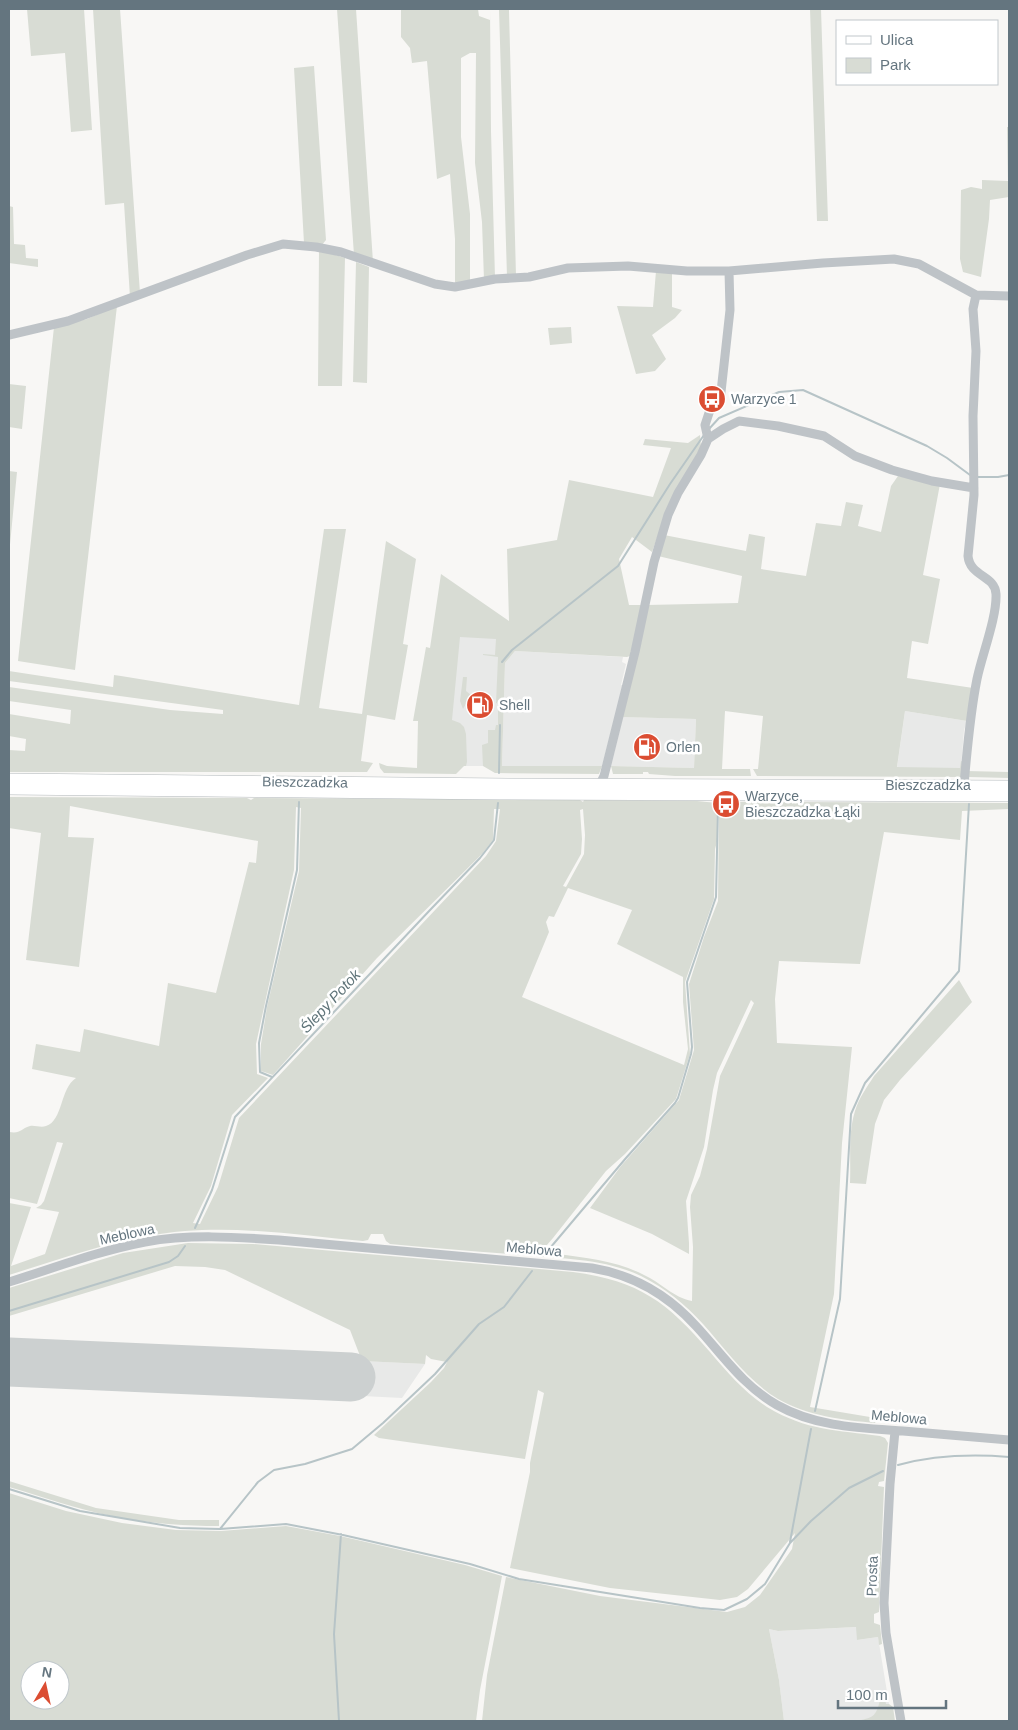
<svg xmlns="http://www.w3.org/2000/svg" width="1018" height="1730" font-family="Arial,sans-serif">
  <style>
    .built { fill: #e8e9e8 }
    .green { fill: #d8dcd4; fill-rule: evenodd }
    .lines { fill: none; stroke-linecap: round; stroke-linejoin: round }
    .stream { stroke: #b7c4c7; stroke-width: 2 }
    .runway { stroke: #ccd0d0; stroke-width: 49 }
    .major-casing { stroke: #b2b8bb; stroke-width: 12 }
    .minor { stroke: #bec3c7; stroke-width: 9 }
    .major { stroke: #fff; stroke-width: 11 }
    .labels { text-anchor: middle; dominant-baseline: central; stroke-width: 5; stroke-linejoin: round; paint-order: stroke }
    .poi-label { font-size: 14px; fill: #64757f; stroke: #fff; text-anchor: start }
    .street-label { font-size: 14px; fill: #64757f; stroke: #fff }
    .water-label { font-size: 15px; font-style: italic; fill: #5f7479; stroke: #fff }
  </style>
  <rect width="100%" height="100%" fill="#f8f7f5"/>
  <path class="built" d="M458,637H500L497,766H464L450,723Z
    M515,651L623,657L622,662L626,664L621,685H623L602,766H502L505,663Z
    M905,711L967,721L964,730L961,768H897Z
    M620,717L696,719L694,768L608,766Z
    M9,1344L425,1364L402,1398L9,1378Z
    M857,1627V1640L878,1637L889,1704H886L872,1718L865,1720L855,1721H784L779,1680L769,1629L778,1631Z"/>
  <path class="green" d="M27,9H84L92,130L71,132L65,53L31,56Z
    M93,9H120L140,293L130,297L124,203L105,205Z
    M337,9H356L373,262L354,255Z
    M401,9H478L479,16L490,20V9L491,131L495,278L484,280L482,222L475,163L476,53H470L461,58V137L470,214V283L455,285V239L450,174L437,179L427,61L412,63L410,48L401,37Z
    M499,9H509V11L516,276L507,277Z
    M810,9H821L828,221H817Z
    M314,66L326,240L321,246L304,243L294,68Z
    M1007,127H1009V209V197L990,200L989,219L981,277L963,272L960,259L961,190L971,187L982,189V180L1008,181Z
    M9,206L13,207L14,244L25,245L26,258L38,259V267L9,263Z
    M319,250L345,258L342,386H318Z
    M356,262L369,267L367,383L353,382Z
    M656,271L672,272V307L682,310L675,318L652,335L666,359L655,371L636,374L617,306L653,307Z
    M117,306L75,670L18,661L54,327L87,319Z
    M571,327L572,343L550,345L548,328Z
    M9,384L26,386L22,429L9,427Z
    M700,435L701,447L667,510L652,552L632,537L619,559L629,605H641L633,648L630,656L627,657L515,651L505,663L502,766H602L599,774L495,773L483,766L482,745L488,743V730H495L496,725H498V704L496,703L498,657L483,655V654L495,655L496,639L460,637L452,720L460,723L464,727L466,734L467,762L466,766H464L456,774L384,773L380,768L379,763L387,766L417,768L418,721H413L426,647L430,648L441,574L509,621L507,549L557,540L569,480L653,497L671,448L643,445L645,439L688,443Z
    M9,471L17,472L9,555Z
    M898,476L940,484L923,575L940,579L928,644L912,641L907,678L973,688L967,721L905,711L897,767L960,768L961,761L963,762L962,777L757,776L753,769H758L763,716L725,711L722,769H750L751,776H675L649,774L648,772H643V774H613L611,766L694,768L696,719L620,717L647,605L738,603L742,576L658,556L664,535L746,551L749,534L765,537L761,569L806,576L816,523L841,526L846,502L863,505L858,526L881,532L891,486Z
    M324,529H346L319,708L362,714L386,541L416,559L403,644L408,645L395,720L367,715L361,761L373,763L367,772H9V750L25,751L26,739L9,736V714L70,724L71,710L9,701V687L170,710L223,714V710L9,681V671L113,687L114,675L121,676L299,705Z
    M463,677H467L466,691L471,695L463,709L460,701Z
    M966,771L1009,772V778L969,777H967Z
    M9,797L247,798L251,800L254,798L580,800L583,802L584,800L697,801L727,804L728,802L789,801L793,804L794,802L1009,803V809L962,811L960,840L884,832L860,964L779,961L775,999L777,1043L852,1047L842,1143L834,1294L810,1407L870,1417L876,1423C842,1420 808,1416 778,1399C747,1380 727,1351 703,1324C685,1304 665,1288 641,1276C606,1259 564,1259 526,1255C481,1252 435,1248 390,1244L386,1241L383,1234H371L368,1240L363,1241C305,1236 244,1226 185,1231C124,1236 67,1257 9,1275V1203L31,1207L11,1266L45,1254L59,1212L36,1208L41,1205L44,1201L63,1143L57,1142L37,1204L9,1198V1132C21,1134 20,1129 30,1126C35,1125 41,1128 46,1126C63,1121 60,1088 76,1078L32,1069L36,1044L80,1052L84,1029L159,1046L168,983L216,993L249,862L256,863L258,841L70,806L68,837L94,838L79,967L26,960L41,833L9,828ZM296,807L301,808L299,871L267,1007L261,1044V1071L273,1075L377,958L482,854L493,840L494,809H500L496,841L486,856L239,1118L218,1187L200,1224L193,1223L211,1186L232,1115L268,1078L257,1074L256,1044L294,870ZM583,809L585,835L584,854L566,887L563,886L581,854L582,839L580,810ZM717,811H719L718,901L704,937L689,984L694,1050L679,1100L621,1166L590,1208L652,1234L689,1254V1243L686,1201L704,1147L713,1090L717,1073L751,1000L754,1003L720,1076L707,1149L700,1176L691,1195L690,1207L693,1247L692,1301C674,1298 660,1282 644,1275C617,1261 587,1258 557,1254L559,1251L540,1253L553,1238L606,1171L625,1154L676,1099L690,1054L685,982L714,899L715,849L718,838ZM568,888L632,910L617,944L683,977V1002L688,1049L684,1065L522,997L549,932L546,922L549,916L554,917Z
    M959,980L972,1002L900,1080L884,1100L875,1124L866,1184L850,1183C851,1160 848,1133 855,1111C859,1098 867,1087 874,1076Z
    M188,1243L253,1244L573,1272C640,1281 667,1302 710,1352C727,1372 744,1392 767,1407C807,1431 837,1430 880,1436L885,1438L888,1443L884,1481L879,1482L878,1486L884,1487L879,1612L874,1614V1623L880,1625L882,1644L879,1645L878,1637L857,1640L856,1627L778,1631L769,1629L779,1680L784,1721H482L487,1675L506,1577L600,1596L727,1612L745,1607L760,1595L792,1549L795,1533L748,1589L737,1597L720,1600L610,1588L510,1568L530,1472V1463L544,1393L538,1390L525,1459L379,1438L374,1435L431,1382L444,1368L447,1362L431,1359L426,1355L425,1364L362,1361L350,1330L225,1270L205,1267L175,1266L9,1316V1288L123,1253Z
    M9,1481L96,1508L179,1520H219V1526C183,1526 147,1523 112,1516C77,1509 43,1497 9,1487Z
    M9,1493L66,1511L122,1523L176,1530L221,1531L286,1526L340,1536L465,1565L502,1576L480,1690L476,1721H9ZM30,1670H60V1700H30Z
    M885,1699L886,1704H889L893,1707L895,1721H855C873,1718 876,1717 880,1700Z"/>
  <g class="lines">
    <path class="stream" d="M709,429L719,418L779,392L803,390L927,446L947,458L970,475
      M977,477H998L1009,475
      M502,662L512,650L618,566L670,484L704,435
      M499,773L500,725
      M272,1077L260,1072L259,1043L266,1006L297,870L299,802
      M195,1228L212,1190L235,1117L431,909L480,858L494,840L498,803
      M545,1254L626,1158L675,1103L678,1098L691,1054L692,1047L687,982L716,897L718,807
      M9,1311L169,1262L178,1256L185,1246
      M815,1411L840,1299L851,1114L865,1083L959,971L969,804
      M898,1465C935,1455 971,1454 1009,1457
      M9,1489L80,1511L180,1528L220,1529L286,1524L343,1535L470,1564L519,1579L700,1608L724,1610L747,1599L765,1584L790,1543L811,1521L849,1488L883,1471
      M220,1529L258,1482L274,1470L305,1464L352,1449L383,1423L435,1374L479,1324L504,1307L532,1271
      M790,1542L811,1429
      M339,1721L334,1634L341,1534"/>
    <path class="runway" d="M9,1362L351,1377"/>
    <g class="major-casing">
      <path id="major" d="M9,779L508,784L1009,786
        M9,789L499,794L1009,796"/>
    </g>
    <path class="minor" d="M9,335L68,321L247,255L283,244L316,247L341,252L435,284L455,287L495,279L529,277L568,268L628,266L687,271H729L823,263L894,259L919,264L976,295L1009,296
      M708,439L723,429L739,421L778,426L824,436L855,456L892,470L932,481L974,488
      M964,785C967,750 970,714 977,679C982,655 997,617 996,594C995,575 970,577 968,556L974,495L973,416L976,351L973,309L976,295
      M596,789L600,784L604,776L635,652L654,562L668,515L678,493L701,455L708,439L705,425L711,407L720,401L730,310L729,271
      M9,1282C54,1268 98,1251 145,1242C189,1234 234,1237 279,1240L592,1268C634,1275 668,1295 696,1326C722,1354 743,1386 777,1405C816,1427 860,1428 903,1431C938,1434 974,1437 1009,1440
      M895,1431L890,1484L884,1603L886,1633L901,1721"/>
    <use href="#major" class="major"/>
  </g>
  <defs>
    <g id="bus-disc" transform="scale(1.4375)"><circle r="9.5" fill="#db4d32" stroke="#fff"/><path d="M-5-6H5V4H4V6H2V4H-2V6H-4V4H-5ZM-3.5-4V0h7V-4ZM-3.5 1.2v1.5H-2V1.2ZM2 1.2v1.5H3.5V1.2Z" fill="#fff"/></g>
    <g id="fuel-disc" transform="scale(1.4375)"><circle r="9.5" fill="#db4d32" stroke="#fff"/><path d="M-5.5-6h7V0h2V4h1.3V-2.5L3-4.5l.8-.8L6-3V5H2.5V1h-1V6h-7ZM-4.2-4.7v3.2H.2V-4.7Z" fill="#fff"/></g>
  </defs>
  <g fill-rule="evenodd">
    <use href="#bus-disc" x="712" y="399"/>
    <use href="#fuel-disc" x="480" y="705"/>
    <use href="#fuel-disc" x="647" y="747"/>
    <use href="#bus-disc" x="726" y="804"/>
  </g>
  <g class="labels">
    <g class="poi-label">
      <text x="731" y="399">Warzyce 1</text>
      <text x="499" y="705">Shell</text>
      <text x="666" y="747">Orlen</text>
      <text x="745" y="796">Warzyce,<tspan x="745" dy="16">Bieszczadzka Łąki</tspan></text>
    </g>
    <g class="street-label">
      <text transform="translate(305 782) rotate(1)">Bieszczadzka</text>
      <text x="928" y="785">Bieszczadzka</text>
      <text transform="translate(127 1234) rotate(-12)">Meblowa</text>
      <text transform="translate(534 1249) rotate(5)">Meblowa</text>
      <text transform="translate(899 1417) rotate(5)">Meblowa</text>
      <text transform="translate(872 1576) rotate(-88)">Prosta</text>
    </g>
    <g class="water-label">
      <text transform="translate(330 1001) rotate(-47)">Ślepy Potok</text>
    </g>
  </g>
  <rect width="1018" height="1730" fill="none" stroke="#64757f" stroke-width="20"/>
  <rect x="836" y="20" width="162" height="65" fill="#ffffff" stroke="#c1c8cc"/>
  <rect x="846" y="36" width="25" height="8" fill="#ffffff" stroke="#c1c8cc"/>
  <text x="880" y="45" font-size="15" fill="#64757f">Ulica</text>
  <rect x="846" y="58" width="25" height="15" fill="#d8dcd4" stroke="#c1c8cc"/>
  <text x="880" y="70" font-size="15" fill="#64757f">Park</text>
  <g transform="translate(45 1685) rotate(9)"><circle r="24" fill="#ffffff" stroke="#c1c8cc"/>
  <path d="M0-4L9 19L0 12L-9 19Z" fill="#db4d32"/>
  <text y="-8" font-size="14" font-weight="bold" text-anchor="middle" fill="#64757f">N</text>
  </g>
  <path d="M838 1700v8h108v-8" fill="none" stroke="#64757f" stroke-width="2.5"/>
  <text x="846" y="1700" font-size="15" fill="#64757f" stroke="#ffffff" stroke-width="4" paint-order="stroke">100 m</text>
</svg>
